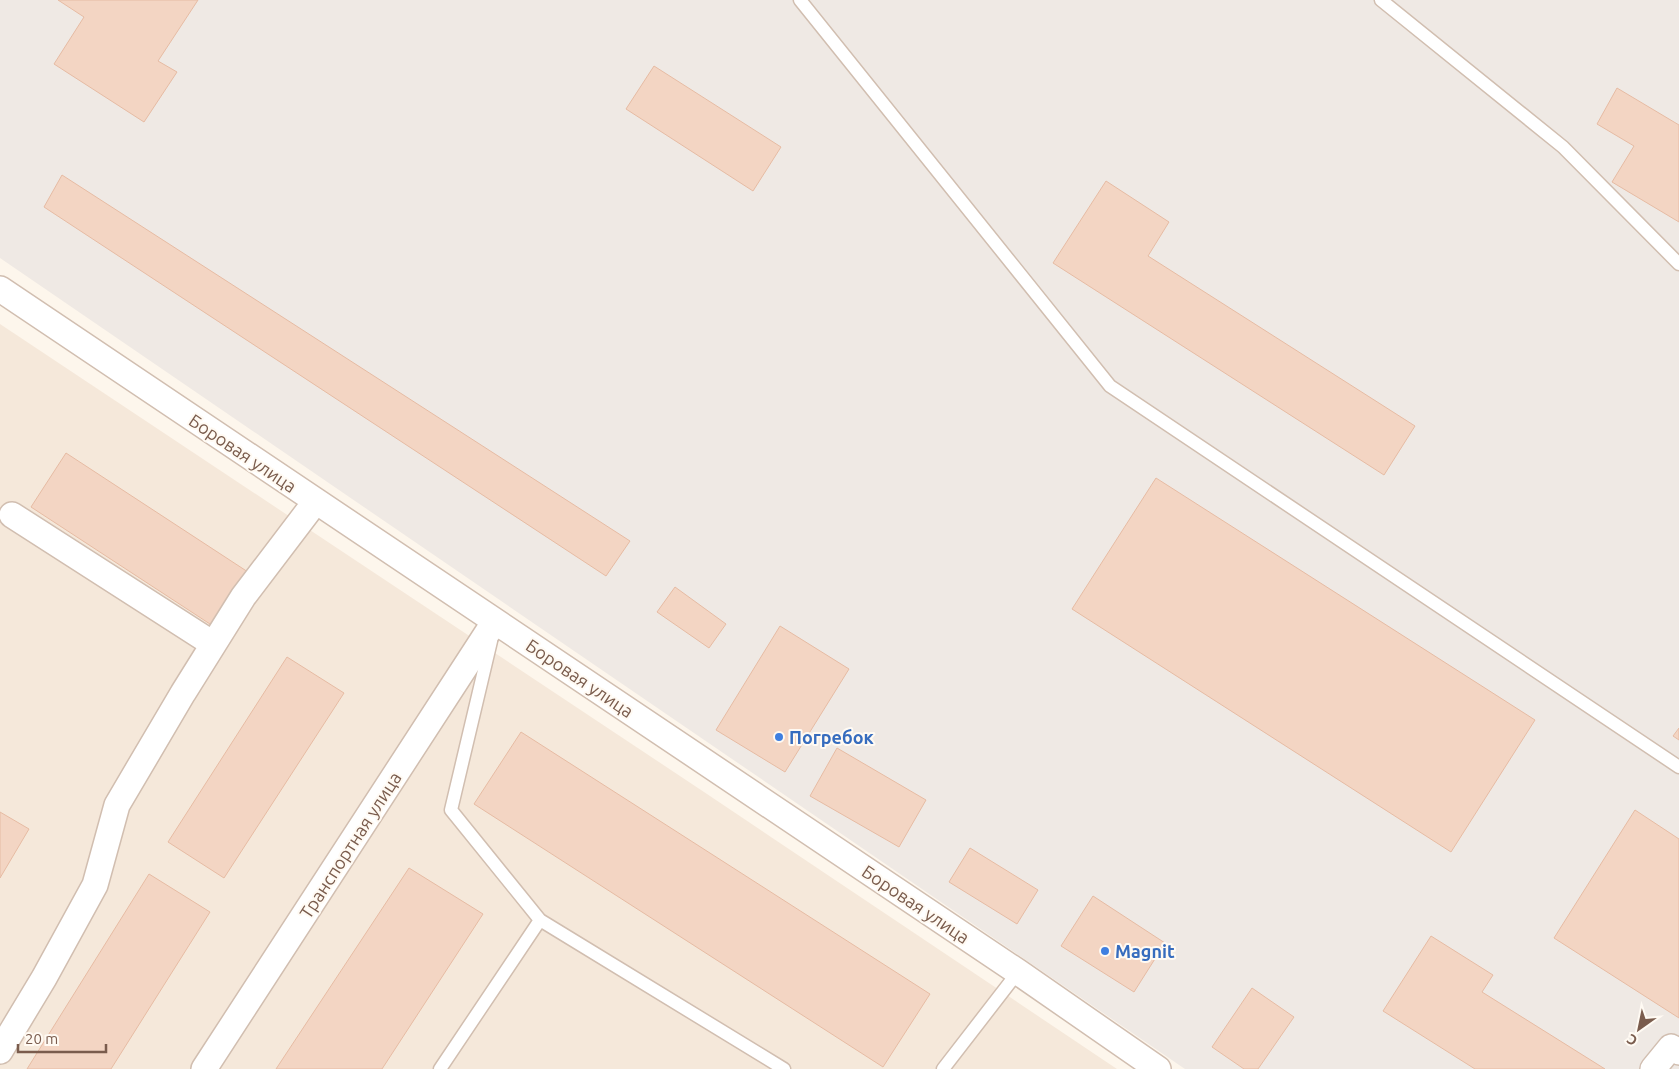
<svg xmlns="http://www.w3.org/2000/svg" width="1679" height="1069" font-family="Ubuntu,sans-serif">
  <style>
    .residential { fill: #f5e8da }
    .industrial { fill: #efe9e4 }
    .building { fill: #f3d5c3; stroke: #e6bba3 }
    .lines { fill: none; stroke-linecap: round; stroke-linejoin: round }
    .lane-casing { stroke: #d1beb0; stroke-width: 15 }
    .street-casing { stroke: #d1beb0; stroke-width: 28 }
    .lane { stroke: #fff; stroke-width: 12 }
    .street { stroke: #fff; stroke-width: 25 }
    .shop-dot { fill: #3f7fe0; stroke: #fffaf3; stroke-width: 2 }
    .labels { text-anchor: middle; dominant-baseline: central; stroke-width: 4; stroke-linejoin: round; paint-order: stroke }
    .street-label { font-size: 18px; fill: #7a5c4d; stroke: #fffaf3 }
    .shop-label { font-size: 18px; font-weight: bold; fill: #366cbe; stroke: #fffaf3; text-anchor: start }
  </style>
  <rect width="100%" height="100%" fill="#fdf6ec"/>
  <path class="residential" d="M0,324L707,794L1117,1069H0Z"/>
  <path class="industrial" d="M0,0H1679V1069H1185L0,258Z"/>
  <path class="building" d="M58,0H198L158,61L177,72L144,122L54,64L84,17Z
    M654,66L781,147L753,191L626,109Z
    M1617,88L1679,125V222L1612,182L1634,146L1597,124Z
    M62,175L630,541L606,576L44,207Z
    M1106,181L1169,222L1148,256L1415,426L1384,475L1053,263Z
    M66,453L248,572L213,626L31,507Z
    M1156,478L1535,720L1451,852L1072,609Z
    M675,587L726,624L709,648L657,612Z
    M780,626L849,669L785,772L716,730Z
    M287,657L344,693L224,878L168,842Z
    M1679,728V740L1673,736Z
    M521,732L930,994L883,1067L474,804Z
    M837,748L926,800L899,847L810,796Z
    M1635,810L1679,839V1018L1554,938Z
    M0,812L29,829L0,878Z
    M970,848L1038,890L1017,924L949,882Z
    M409,868L483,914L382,1069H276Z
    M149,874L210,912L111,1069H27Z
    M1093,896L1165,943L1134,992L1061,946Z
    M1431,936L1493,975L1482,992L1605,1069H1475L1383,1011Z
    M1252,988L1294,1017L1258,1069H1244L1212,1047Z"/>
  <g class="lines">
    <g class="lane-casing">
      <path id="lane" d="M800,0L1110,386L1679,767
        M1381,0L1563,147L1679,264
        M491,641L451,810L540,920L784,1069
        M440,1069L540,920
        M943,1069L1018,972"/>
    </g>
    <g class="street-casing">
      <path id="street" d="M0,289L1018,972L1158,1069
        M12,515L213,644
        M0,1051L44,978L95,885L117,805L183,693L243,597L316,501
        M204,1069L495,621
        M1653,1069L1671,1047L1679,1052"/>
    </g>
    <use href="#lane" class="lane"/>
    <use href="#street" class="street"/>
  </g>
  <g class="shop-dot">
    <circle cx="779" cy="737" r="5"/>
    <circle cx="1105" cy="951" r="5"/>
  </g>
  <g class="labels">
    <g class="street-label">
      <text transform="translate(243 453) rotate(34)">Боровая улица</text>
      <text transform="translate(580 678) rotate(34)">Боровая улица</text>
      <text transform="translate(350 845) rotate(-57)">Транспортная улица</text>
      <text transform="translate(916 904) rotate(34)">Боровая улица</text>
    </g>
    <g class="shop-label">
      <text x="789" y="737">Погребок</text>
      <text x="1115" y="951">Magnit</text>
    </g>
  </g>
  <g transform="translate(1639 1029) rotate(213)" stroke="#fffaf3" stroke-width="4" paint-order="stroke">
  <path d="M0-4L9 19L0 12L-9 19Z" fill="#7a5c4d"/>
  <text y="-8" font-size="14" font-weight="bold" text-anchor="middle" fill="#7a5c4d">С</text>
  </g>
  <path d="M18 1044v8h88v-8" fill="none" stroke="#7a5c4d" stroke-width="2.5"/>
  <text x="25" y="1044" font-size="15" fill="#7a5c4d" stroke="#fffaf3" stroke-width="4" paint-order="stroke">20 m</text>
</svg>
